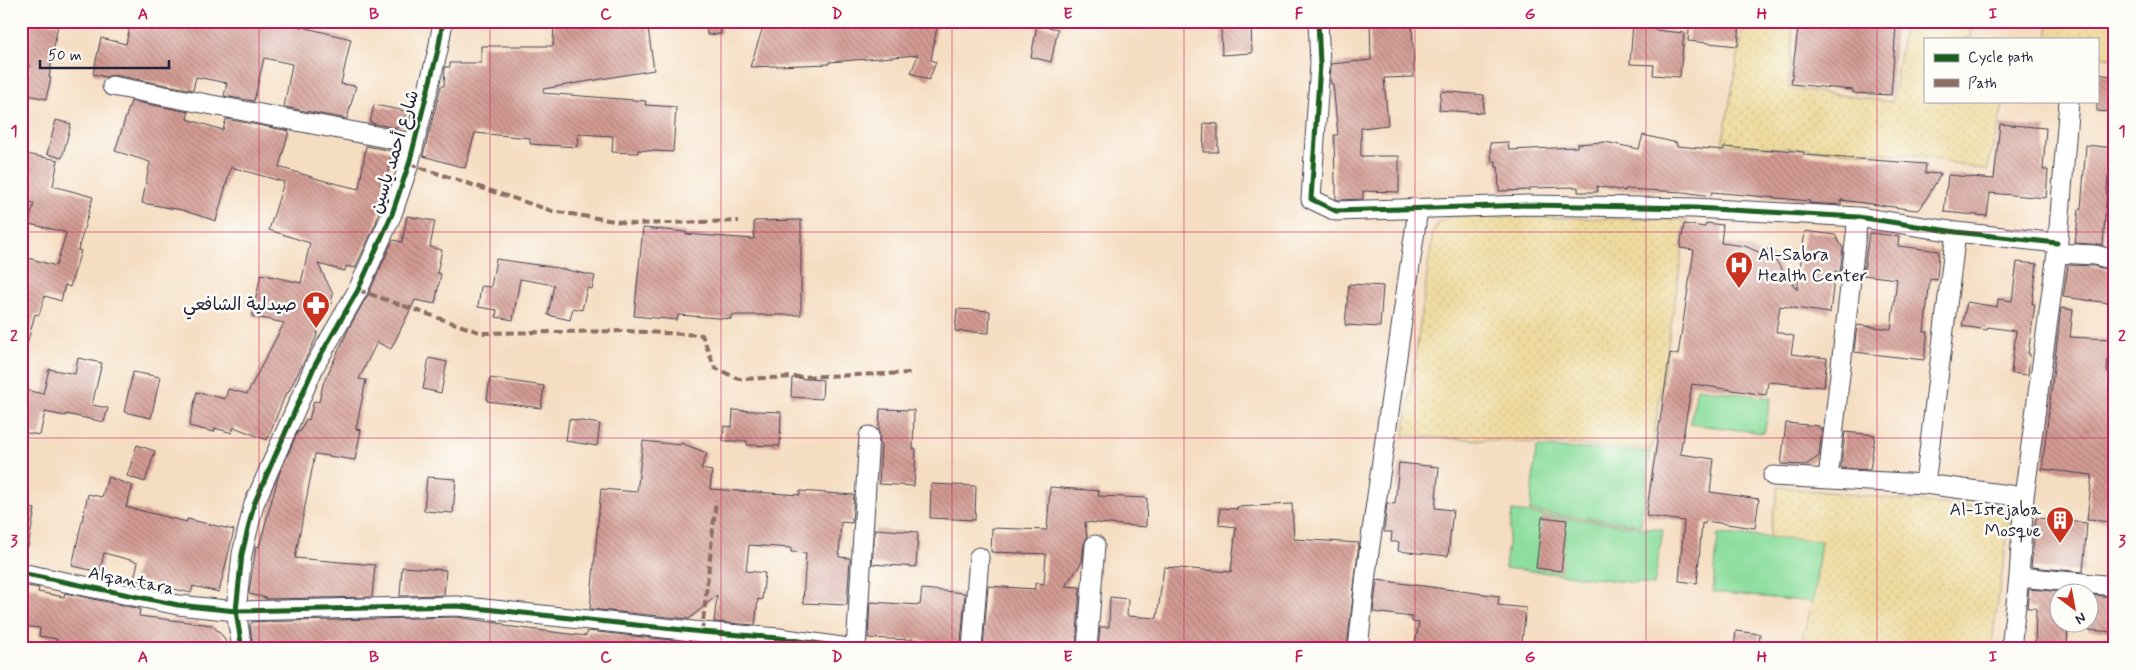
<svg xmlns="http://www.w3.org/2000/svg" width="2136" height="670" font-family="Mynerve,'Playpen Sans Arabic',sans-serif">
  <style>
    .green { fill: #8dde9e; stroke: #58806c }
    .sand { fill: url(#sand-dots); stroke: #887e6c }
    .building { fill: url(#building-back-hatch) }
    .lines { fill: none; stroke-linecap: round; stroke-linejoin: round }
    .street-casing { stroke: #423e4f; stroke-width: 21 }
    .street { stroke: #fff; stroke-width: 19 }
    .quiet { stroke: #8d6e63; stroke-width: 4; stroke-dasharray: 8 4; stroke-linecap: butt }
    .cycleway-casing { stroke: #fdfcf7; stroke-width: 8 }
    .cycleway { stroke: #1b5e20; stroke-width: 5 }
    .grid { fill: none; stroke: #c2185b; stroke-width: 1; stroke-opacity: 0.55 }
    .labels { text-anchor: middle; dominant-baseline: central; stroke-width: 5; stroke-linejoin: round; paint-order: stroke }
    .street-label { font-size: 18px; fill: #22223b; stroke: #fdfcf7 }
    .poi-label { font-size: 18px; fill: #22223b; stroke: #fdfcf7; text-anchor: end }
    .neatline { fill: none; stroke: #c2185b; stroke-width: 2 }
    .grid-label { font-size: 16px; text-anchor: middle; font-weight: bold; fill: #c2185b }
  </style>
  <defs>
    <pattern id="sand-dots" width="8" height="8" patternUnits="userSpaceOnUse" patternTransform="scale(1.25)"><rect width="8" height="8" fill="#eeda9e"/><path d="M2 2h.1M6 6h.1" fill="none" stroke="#ccbb89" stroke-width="1.8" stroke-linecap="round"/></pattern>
    <pattern id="building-back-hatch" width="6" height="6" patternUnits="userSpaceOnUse" patternTransform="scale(1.25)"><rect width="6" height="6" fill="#d39b93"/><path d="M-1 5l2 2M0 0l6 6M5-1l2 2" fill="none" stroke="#ab7e79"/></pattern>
  </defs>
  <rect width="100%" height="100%" fill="#fdfcf7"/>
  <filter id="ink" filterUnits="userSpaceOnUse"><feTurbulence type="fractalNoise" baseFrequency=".02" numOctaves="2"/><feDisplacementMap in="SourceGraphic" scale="10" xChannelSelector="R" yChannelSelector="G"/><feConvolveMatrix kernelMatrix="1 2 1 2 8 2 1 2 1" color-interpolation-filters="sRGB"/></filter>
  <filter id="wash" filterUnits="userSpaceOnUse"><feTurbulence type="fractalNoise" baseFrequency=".0096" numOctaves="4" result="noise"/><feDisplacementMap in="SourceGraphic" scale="20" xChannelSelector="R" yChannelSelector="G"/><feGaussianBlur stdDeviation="1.12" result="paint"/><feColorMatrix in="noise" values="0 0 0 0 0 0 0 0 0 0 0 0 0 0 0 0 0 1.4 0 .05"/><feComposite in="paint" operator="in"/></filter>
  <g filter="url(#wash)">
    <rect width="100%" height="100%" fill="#f5ddc1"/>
    <path class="green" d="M1697,388L1771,398L1764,433L1690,424Z
      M1536,447L1651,452L1641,525L1530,511Z
      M1512,511L1663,530L1654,585L1505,568Z
      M1718,534L1821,540L1813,602L1713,592Z"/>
    <path class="sand" d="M1905,21H1973L1971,39H1925V101H2004L1987,171L1921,155L1722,145L1744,24H1793L1789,88L1892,102Z
      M2049,21H2115V58L2097,56V39H2047Z
      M1453,216L1687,220L1652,449L1404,436L1433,233L1438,222Z
      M1778,487L2011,511L1991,649H1839V645L1802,640L1814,596L1821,541L1769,537Z"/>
    <g id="blocks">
      <path class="building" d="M24,21L58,24L49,78H51L46,99L23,94L30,66L21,65V39Z
        M131,21H278L351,39L341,84L356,86L347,119L284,107L292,64L264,58L254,101L224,96L227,83L196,77L193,90L114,75L106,77L93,74L101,38L126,44Z
        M554,21H647L654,70L543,89V93L646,101L645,105L676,107L673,152L638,150V153L612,152L613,136L578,134L577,147L530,144V138L475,133L465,168L423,156L441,86H444L445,67H450V63H481V46H553Z
        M706,21H721V34L707,35Z
        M765,21H938L931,60L936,62L929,80L911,73L918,55L829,62V64L750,67Z
        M1231,21H1251L1252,53L1222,55L1221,28H1231Z
        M1370,21H1412L1414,77L1384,78L1388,125L1361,128V156H1399V192L1363,191V199L1338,200L1336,199V184H1335L1334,135H1338L1333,84H1331L1330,79L1331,64L1371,60Z
        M1690,21L1740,22L1738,46L1688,41Z
        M1799,21L1896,26L1891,95L1853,93V90L1791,84Z
        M1633,23L1655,24L1654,30L1684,33L1680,77L1653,75L1654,65L1630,64Z
        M1037,25L1058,29L1051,62L1031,57Z
        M2097,74L2113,76L2110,112L2097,111Z
        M1441,91L1484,95L1483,113L1439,110Z
        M131,101L189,112L187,119L223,130L226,119L289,131L279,167L325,181L359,189L366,146L392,151L386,186L376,223L355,268L346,266L345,271L318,264L333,294L330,308L327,307L324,319L320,318L316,338L288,393H286L267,440L234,427L232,433L215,428L214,432L189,426L197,392L225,399L228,389L247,394L284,323L252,316L261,274L301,283L310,243L269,230L284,182L231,167L216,221L182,210L142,203L150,162L115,151Z
        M374,105L406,111L404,124L396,128L370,123Z
        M56,120L71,124L62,158L47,154Z
        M1204,123L1218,124V152H1203Z
        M2000,124L2046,128L2043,170H2048L2046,198L1990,193L1987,216L1944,212L1948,175L1994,179Z
        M1643,135L1677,143L1676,146L1724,150V147L1772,151V149L1804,152V155L1926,164L1925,173L1941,174L1920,209L1916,210L1841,200V205L1809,203L1810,201L1712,192L1711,196L1683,192L1625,189V191L1597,186L1598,192H1578V187L1530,188V190L1499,191L1498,167H1496V161L1492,162L1490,143L1508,142L1509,150L1577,147V144L1605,142L1639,149Z
        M2086,145L2115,148V176H2108L2103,245L2075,243L2079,209H2081Z
        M21,153L58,160L53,186L93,197L78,250L81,251L70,287L65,285L61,301L45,296L39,315L35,314L26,348H21V256L56,266L66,234L65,232L29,224L34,203L21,200Z
        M407,216L435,221L430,247L442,250L437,273L441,274L435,304L415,300L391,349L377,342L359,379L366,380L356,429L361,430L355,460L315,454L295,558L375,565L372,597L266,599L267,598L249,594L256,546L259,547L279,474L298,431L300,432L306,419L309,420L314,401L319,402L323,384L350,326L368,295L393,240L402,242Z
        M801,220V315H731V319L678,315L677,320L634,316L643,228L686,232V234L754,239V221Z
        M1706,223L1723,225L1721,243L1745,246L1763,254L1767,249L1797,290L1805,231L1835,235L1843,248L1840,272L1835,271L1830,313L1780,306L1776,332L1794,336L1791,354L1827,358L1824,387L1768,382L1766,395L1692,384L1680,454L1714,459L1710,492L1759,499L1755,528L1705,521V524L1702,523L1697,583L1679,581L1684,521L1646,516L1670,353L1678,355L1694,250L1680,248L1684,224L1705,227Z
        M1869,233L1899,236L1898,246L1939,251L1937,280L1930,279L1924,332H1928L1924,360L1854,352L1857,325L1891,329L1897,279L1863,275Z
        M496,259L558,268L595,276L592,289L587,288L582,310L573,308L570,320L548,315L554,285L520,279L513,320L496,317L497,310L478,307L481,286L491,287Z
        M2017,262L2037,264L2032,304H2035L2028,354H2030L2028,375L2011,373L2016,331L1988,327L1987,330L1962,326L1967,302L1997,307L1998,299L2012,301Z
        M2068,265L2093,266L2115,271L2110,303L2063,297Z
        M1349,284L1383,286L1380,327L1345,325Z
        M2061,308L2073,310L2070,337L2109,339L2107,372L2115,373V522L2087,520L2092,475L2042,469Z
        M957,309L990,311L989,333L955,331Z
        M78,358L102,363L92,405L108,408L104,422L66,414V416L45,412L40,435L21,432V389L43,394L49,369L75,374Z
        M429,358L447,362L441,393L423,389Z
        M133,372L160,377L151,418L124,412Z
        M490,378L544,386L541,408L487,401Z
        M792,378L823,380L822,399L791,397Z
        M880,409L914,410L913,449H916L914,486L879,484L881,444H880L879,431Z
        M733,410L781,412L780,446L747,445V441H723L724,426L732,427Z
        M569,419L600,424L597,446L566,441Z
        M1786,423L1819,426V428L1822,429L1819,456L1806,465L1781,464Z
        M1845,432L1875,435L1870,470L1841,468Z
        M643,441L680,445L681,443L707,453L701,469L712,471L710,489L800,495V491L854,495L852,523L841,522L839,557L850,558L847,605L803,603L806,553L791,552V548L749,545L746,571L765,573L762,600L758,599L755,625L714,622L717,595L689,619L590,609L601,489L637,492Z
        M137,445L155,451L145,482L127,476Z
        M1399,463L1439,467L1435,508L1453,510L1448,556L1398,551L1399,542H1391L1392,532H1384L1387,503L1395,504Z
        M108,477L133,486L126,507L187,522V519L234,530L219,592L193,586L191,593L134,579L138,562L104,553L100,572L72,566L88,494L102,497Z
        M427,477L456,479L453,513L424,511Z
        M931,484L976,486L975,520L930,518Z
        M1050,487L1099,491L1098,496L1147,498L1146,527L1085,522L1087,538L1084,544L1082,562L1065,586L1080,587L1076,649L983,647L988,586L1035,589V583L1044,584L1046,554L991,552L992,528L1047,530Z
        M1292,504L1294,539L1359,543L1347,649H1098L1100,627H1109L1110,597L1128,599L1127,616L1157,618L1164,567L1231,572L1236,527L1219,525L1220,508L1237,509V507Z
        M21,506L35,509L28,547L21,546Z
        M1542,517L1567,520L1561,571L1536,568Z
        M2036,518L2087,523L2083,572L2031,567Z
        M875,529L918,532L916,567L872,564Z
        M402,567L446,570L444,595L400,596Z
        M1377,580L1499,596L1498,605L1526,608L1521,649H1414L1419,623L1412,622V617L1373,612Z
        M21,585L39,588L38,592L64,597L65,593L140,609L139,616L212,625L222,635L230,649H55L57,639L39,636L40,628L21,626Z
        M922,589L965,593L961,644L911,639V640L868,638L870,602L920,605Z
        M2029,589L2064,592H2058V622H2068L2067,649H2035L2036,608H2027Z
        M2088,595L2115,597V632L2088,630Z
        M457,617L504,624V626L586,636L588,631L690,642L689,649H464L393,647V644L328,645L306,649H253L250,625L252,622Z
        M1736,631L1760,634L1759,649H1734Z"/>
    </g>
  </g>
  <g filter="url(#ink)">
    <use href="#blocks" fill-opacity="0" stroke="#423e4f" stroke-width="1"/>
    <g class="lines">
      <g class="street-casing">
        <path id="street" d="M1318,21L1320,64L1311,199L1336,211L1528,205L1694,208L1858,217L1956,232L2057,243
          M112,86L413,143
          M2069,101L2057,253L2095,255L2115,260
          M1773,476L1925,484L2024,497
          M1828,479L1858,217
          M1925,484L1956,232
          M21,573L178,605L236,611L457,606L702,632L779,638L855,649
          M2019,577L2115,586
          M242,649L236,611L242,554L254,504L315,365L358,290L392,214L409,164L438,50L443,21
          M856,649L869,436
          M972,649L979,557
          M1087,649L1095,545
          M1358,649L1366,573L1418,209
          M2011,649L2019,577L2024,497L2057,253"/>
      </g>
      <use href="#street" class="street"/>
      <path class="quiet" d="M409,164L552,211L633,224L739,221
        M358,290L482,333L626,331L702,335L715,368L739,379L911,373
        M702,632L716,500"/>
      <g class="cycleway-casing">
        <path id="cycleway" d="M1318,21L1320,64L1311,199L1336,211L1528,205L1694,208L1858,217L1956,232L2057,243
          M21,573L178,605L236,611L457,606L702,632L779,638L855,649
          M242,649L236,611L242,554L254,504L315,365L358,290L392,214L409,164L438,50L443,21"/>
      </g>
      <use href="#cycleway" class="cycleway"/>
    </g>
  </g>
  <path class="grid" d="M259,21V649M490,21V649M721,21V649M952,21V649M1184,21V649M1415,21V649M1646,21V649M1877,21V649M21,232H2115M21,438H2115"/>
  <defs>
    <g id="hospital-pin" transform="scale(1.4375)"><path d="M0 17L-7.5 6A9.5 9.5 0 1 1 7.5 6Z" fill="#c8321e" stroke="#fdfcf7"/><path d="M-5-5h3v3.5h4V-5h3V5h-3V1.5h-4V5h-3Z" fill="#fff"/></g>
    <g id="pharmacy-pin" transform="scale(1.4375)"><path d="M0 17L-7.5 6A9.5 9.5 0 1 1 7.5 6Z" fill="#c8321e" stroke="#fdfcf7"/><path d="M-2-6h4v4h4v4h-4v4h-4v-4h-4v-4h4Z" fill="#fff"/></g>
    <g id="building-pin" transform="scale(1.4375)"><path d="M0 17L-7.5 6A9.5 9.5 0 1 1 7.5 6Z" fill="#c8321e" stroke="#fdfcf7"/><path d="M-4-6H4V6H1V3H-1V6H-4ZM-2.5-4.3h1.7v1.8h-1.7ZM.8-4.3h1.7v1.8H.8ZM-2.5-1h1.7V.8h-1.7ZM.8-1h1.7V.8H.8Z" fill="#fff"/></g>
  </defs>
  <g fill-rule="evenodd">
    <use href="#hospital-pin" x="1739" y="265"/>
    <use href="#pharmacy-pin" x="316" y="305"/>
    <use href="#building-pin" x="2060" y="520"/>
  </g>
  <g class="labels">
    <g class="street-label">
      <text transform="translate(395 152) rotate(-73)">شارع أحمد ياسين</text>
      <text transform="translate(131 581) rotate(11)">Alqantara</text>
    </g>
    <g class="poi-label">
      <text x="1758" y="255" text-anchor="start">Al-Sabra<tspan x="1758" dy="21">Health Center</tspan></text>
      <text x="297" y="305">صيدلية الشافعي</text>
      <text x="2041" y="510">Al-Istejaba<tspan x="2041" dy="21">Mosque</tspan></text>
    </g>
  </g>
  <rect width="2136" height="670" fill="none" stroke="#fdfcf7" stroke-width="55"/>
  <rect x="1924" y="38" width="175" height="65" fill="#fdfcf7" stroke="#a5a5ac"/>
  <rect x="1934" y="54" width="25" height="8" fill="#1b5e20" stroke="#a5a5ac"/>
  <text x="1968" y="62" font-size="15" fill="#22223b">Cycle path</text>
  <rect x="1934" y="79" width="25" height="8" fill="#8d6e63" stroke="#a5a5ac"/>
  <text x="1968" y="88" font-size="15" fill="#22223b">Path</text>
  <g transform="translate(2074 608) rotate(148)"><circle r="24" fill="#fdfcf7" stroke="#a5a5ac"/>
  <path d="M0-4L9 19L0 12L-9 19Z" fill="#c8321e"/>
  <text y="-8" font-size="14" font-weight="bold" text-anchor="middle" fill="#22223b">N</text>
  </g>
  <path d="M40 60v8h129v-8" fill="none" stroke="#22223b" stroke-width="2.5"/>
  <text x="48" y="60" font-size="15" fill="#22223b" stroke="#fdfcf7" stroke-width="4" paint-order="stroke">50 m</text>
  <rect x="28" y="28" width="2080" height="614" class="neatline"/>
  <g class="grid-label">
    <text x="143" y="19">A</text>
    <text x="374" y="19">B</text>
    <text x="606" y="19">C</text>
    <text x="837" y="19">D</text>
    <text x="1068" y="19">E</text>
    <text x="1299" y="19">F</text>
    <text x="1530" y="19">G</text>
    <text x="1762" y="19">H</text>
    <text x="1993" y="19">I</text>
    <text x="14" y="136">1</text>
    <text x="2122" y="136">1</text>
    <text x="14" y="341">2</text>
    <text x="2122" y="341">2</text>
    <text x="14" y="546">3</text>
    <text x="2122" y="546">3</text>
    <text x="143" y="662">A</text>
    <text x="374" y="662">B</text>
    <text x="606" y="662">C</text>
    <text x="837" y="662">D</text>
    <text x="1068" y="662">E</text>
    <text x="1299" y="662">F</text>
    <text x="1530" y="662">G</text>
    <text x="1762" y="662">H</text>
    <text x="1993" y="662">I</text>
  </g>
</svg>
